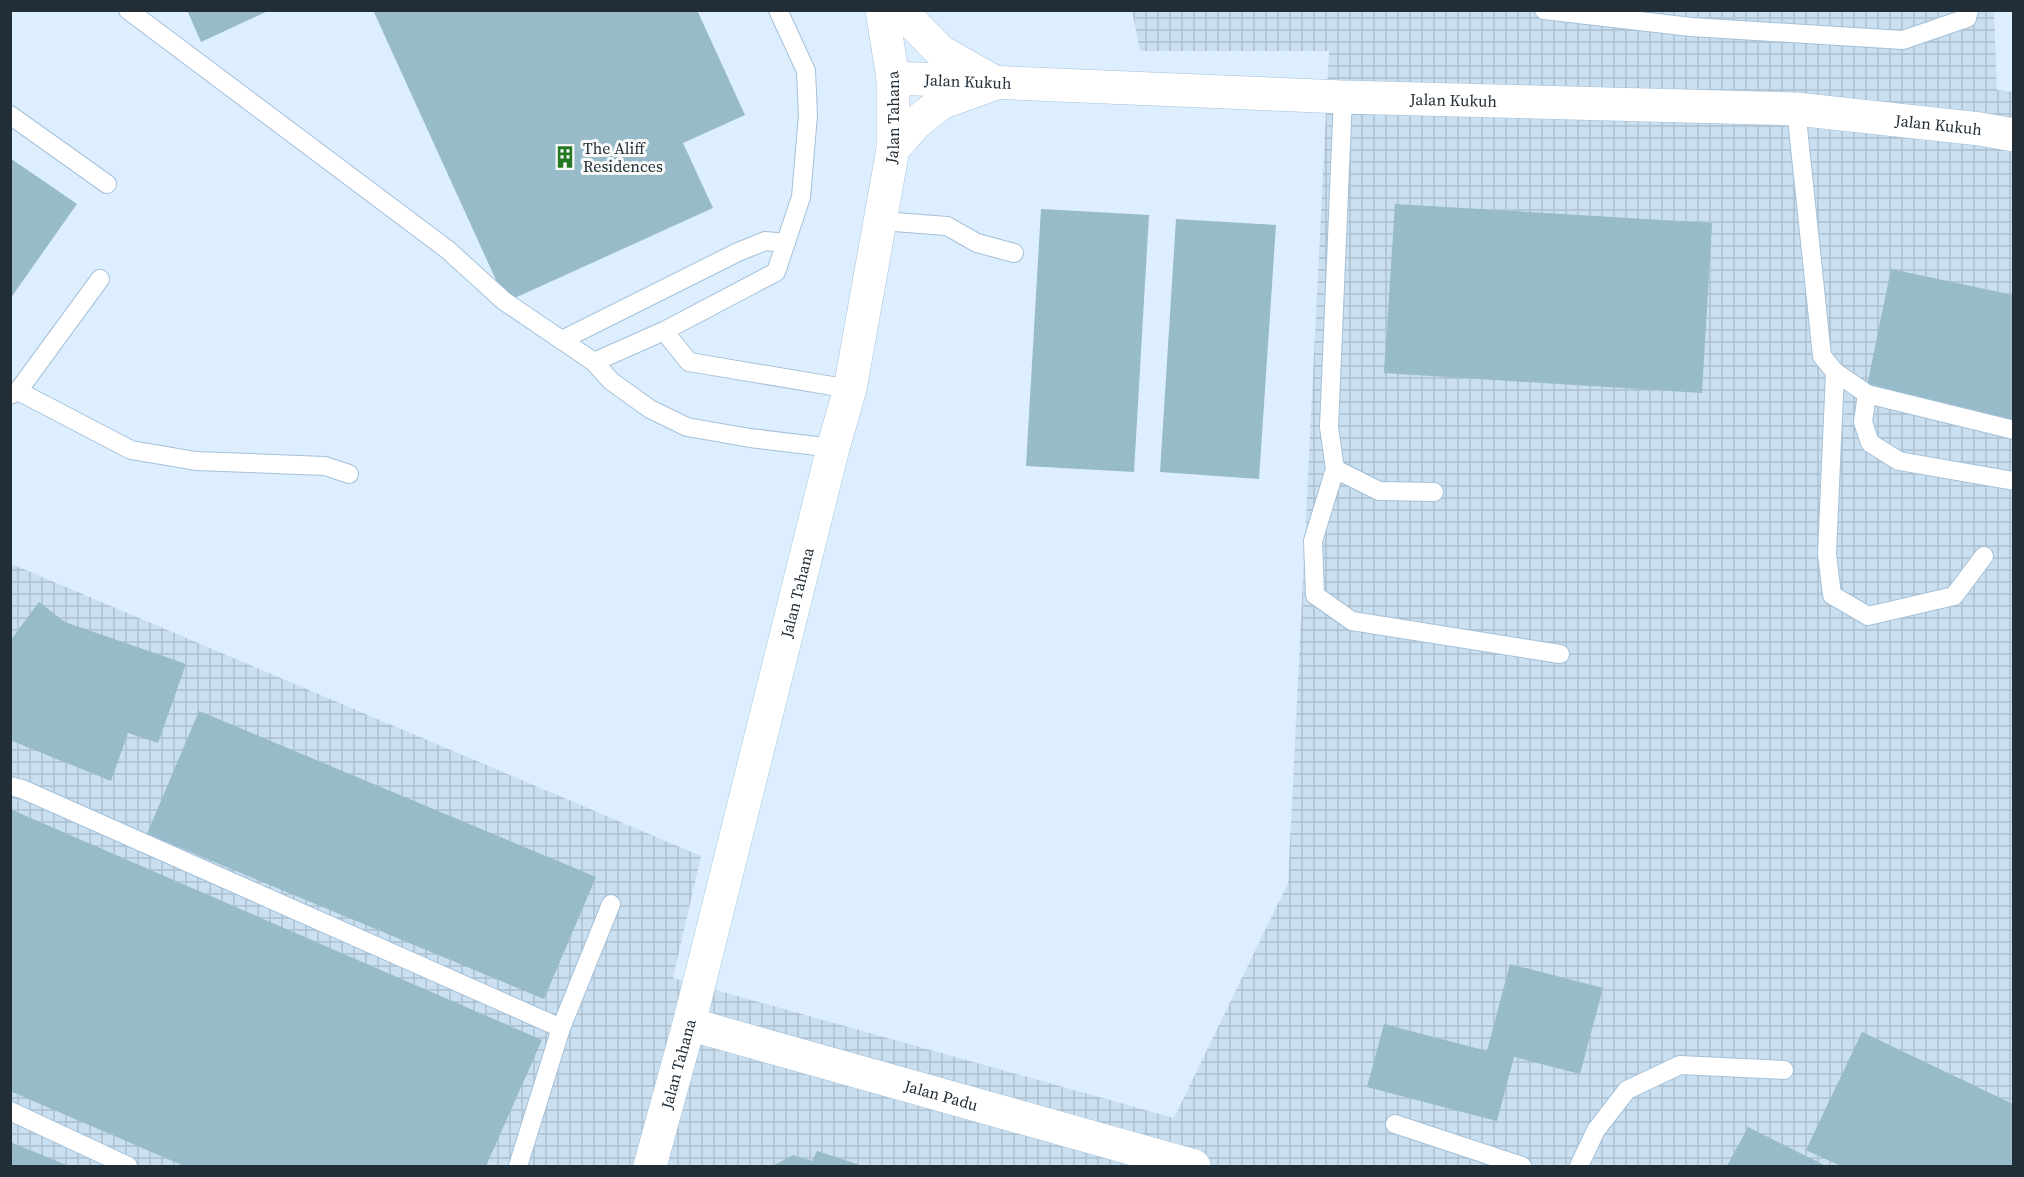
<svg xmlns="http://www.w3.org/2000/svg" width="2024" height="1177" font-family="'Source Serif 4',serif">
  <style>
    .industrial { fill: url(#industrial-grid) }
    .building { fill: #97bbc9 }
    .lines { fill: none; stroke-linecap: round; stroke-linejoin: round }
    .lane-casing { stroke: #a4c1d9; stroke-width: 20 }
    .street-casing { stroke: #a4c1d9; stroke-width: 34 }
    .secondary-casing { stroke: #a4c1d9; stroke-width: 34 }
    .lane { stroke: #fff; stroke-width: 18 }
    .street { stroke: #fff; stroke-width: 33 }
    .secondary { stroke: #fff; stroke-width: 33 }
    .labels { text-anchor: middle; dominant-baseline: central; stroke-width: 6; stroke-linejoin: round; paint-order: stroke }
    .street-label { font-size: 16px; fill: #222e37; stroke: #fafafa }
    .poi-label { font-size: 16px; fill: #222e37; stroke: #fafafa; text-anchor: start }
  </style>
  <defs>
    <pattern id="industrial-grid" width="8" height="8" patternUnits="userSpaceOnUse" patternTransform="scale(1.5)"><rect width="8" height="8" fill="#cadff0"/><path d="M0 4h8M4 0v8" fill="none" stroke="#adc0ce"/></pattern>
  </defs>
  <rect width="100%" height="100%" fill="#ddeffe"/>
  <path class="industrial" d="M1132,11H1994L1997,90L2014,92L2013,1166H11L10,569L14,565L701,856L673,978L1174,1118L1288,883L1329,51H1140Z"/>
  <path class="building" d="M187,10H270L201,42Z
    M373,10H697L745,115L683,143L713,208L506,302Z
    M10,158L77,204L10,299Z
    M1395,204L1712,223L1702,393L1384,373Z
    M1041,209L1149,215L1134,472L1026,466Z
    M1176,219L1276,225L1259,479L1160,472Z
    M1891,269L2013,295V422L1866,391Z
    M39,602L65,622L186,664L158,743L128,733L111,781L10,740V641Z
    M199,711L596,877L544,999L147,834Z
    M10,809L542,1040L486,1166H184L10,1091Z
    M1510,964L1603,988L1580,1074L1514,1057L1497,1121L1367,1087L1384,1024L1487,1051Z
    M1862,1032L2013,1104V1166H1841L1806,1150Z
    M1748,1127L1826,1166H1727Z
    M10,1142L69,1166H10Z
    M817,1151L863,1166H773L793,1155L812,1161Z"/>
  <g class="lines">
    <g class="lane-casing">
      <path id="lane" d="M128,10L448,250L504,301L594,362L611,381L650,409L687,427L750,438L833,448
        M778,10L806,71L808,115L801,197L776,272L664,331L689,362L850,389
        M1544,10L1691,27L1903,40L1967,18L1969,10
        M1343,97L1329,427L1335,469L1379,491L1434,492
        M1796,109L1822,356L1835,372L1867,394L2014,430
        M10,115L107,184
        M881,221L947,226L977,243L1014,253
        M562,340L738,252L765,241L786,243
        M594,362L664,331
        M1835,372L1827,554L1832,595L1868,616L1954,596L1984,556
        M18,391L131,450L196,461L325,466L349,474
        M1867,394L1863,422L1870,443L1899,461L2014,481
        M10,395L18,391L100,279
        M1335,469L1313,541L1315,595L1352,621L1560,654
        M10,786L22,789L561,1028
        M10,1111L128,1166
        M1395,1124L1522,1166
        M518,1166L561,1028L611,904
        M1579,1166L1596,1130L1627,1090L1680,1065L1784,1070"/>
    </g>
    <g class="street-casing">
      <g id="street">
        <path id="s1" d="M893,78L1343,97L1796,109L1980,129L2014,135"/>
      </g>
    </g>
    <g class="secondary-casing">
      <g id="secondary">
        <path d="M900,10L940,51L996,83"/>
        <path d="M893,149L916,123L941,103L996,83"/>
        <path id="s2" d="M689,1024L1194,1166"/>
        <path id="s3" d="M650,1166L689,1024L833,448L850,389L893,149V78L882,10"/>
      </g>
    </g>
    <use href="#lane" class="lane"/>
    <use href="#street" class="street"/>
    <use href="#secondary" class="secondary"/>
  </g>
  <defs>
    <g id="building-bare" transform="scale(1.8)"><path d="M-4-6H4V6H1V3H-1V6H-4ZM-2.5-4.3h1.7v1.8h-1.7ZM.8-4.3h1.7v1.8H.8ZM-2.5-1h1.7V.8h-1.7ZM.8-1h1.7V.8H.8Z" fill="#267923" stroke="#fafafa" stroke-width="2.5" paint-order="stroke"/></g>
  </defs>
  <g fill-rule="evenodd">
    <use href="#building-bare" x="565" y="157"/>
  </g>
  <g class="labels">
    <g class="street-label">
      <text stroke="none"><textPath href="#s1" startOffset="75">Jalan Kukuh</textPath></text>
      <text stroke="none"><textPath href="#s1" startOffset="561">Jalan Kukuh</textPath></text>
      <text stroke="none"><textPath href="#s3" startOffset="1078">Jalan Tahana</textPath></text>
      <text stroke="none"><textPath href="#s1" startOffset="1047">Jalan Kukuh</textPath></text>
      <text stroke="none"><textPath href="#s3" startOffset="592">Jalan Tahana</textPath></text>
      <text stroke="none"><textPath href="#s3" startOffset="106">Jalan Tahana</textPath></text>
      <text stroke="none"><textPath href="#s2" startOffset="262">Jalan Padu</textPath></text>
    </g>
    <g class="poi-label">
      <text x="583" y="148">The Aliff<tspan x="583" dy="18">Residences</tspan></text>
    </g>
  </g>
  <rect width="2024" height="1177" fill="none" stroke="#222e37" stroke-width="24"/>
</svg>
